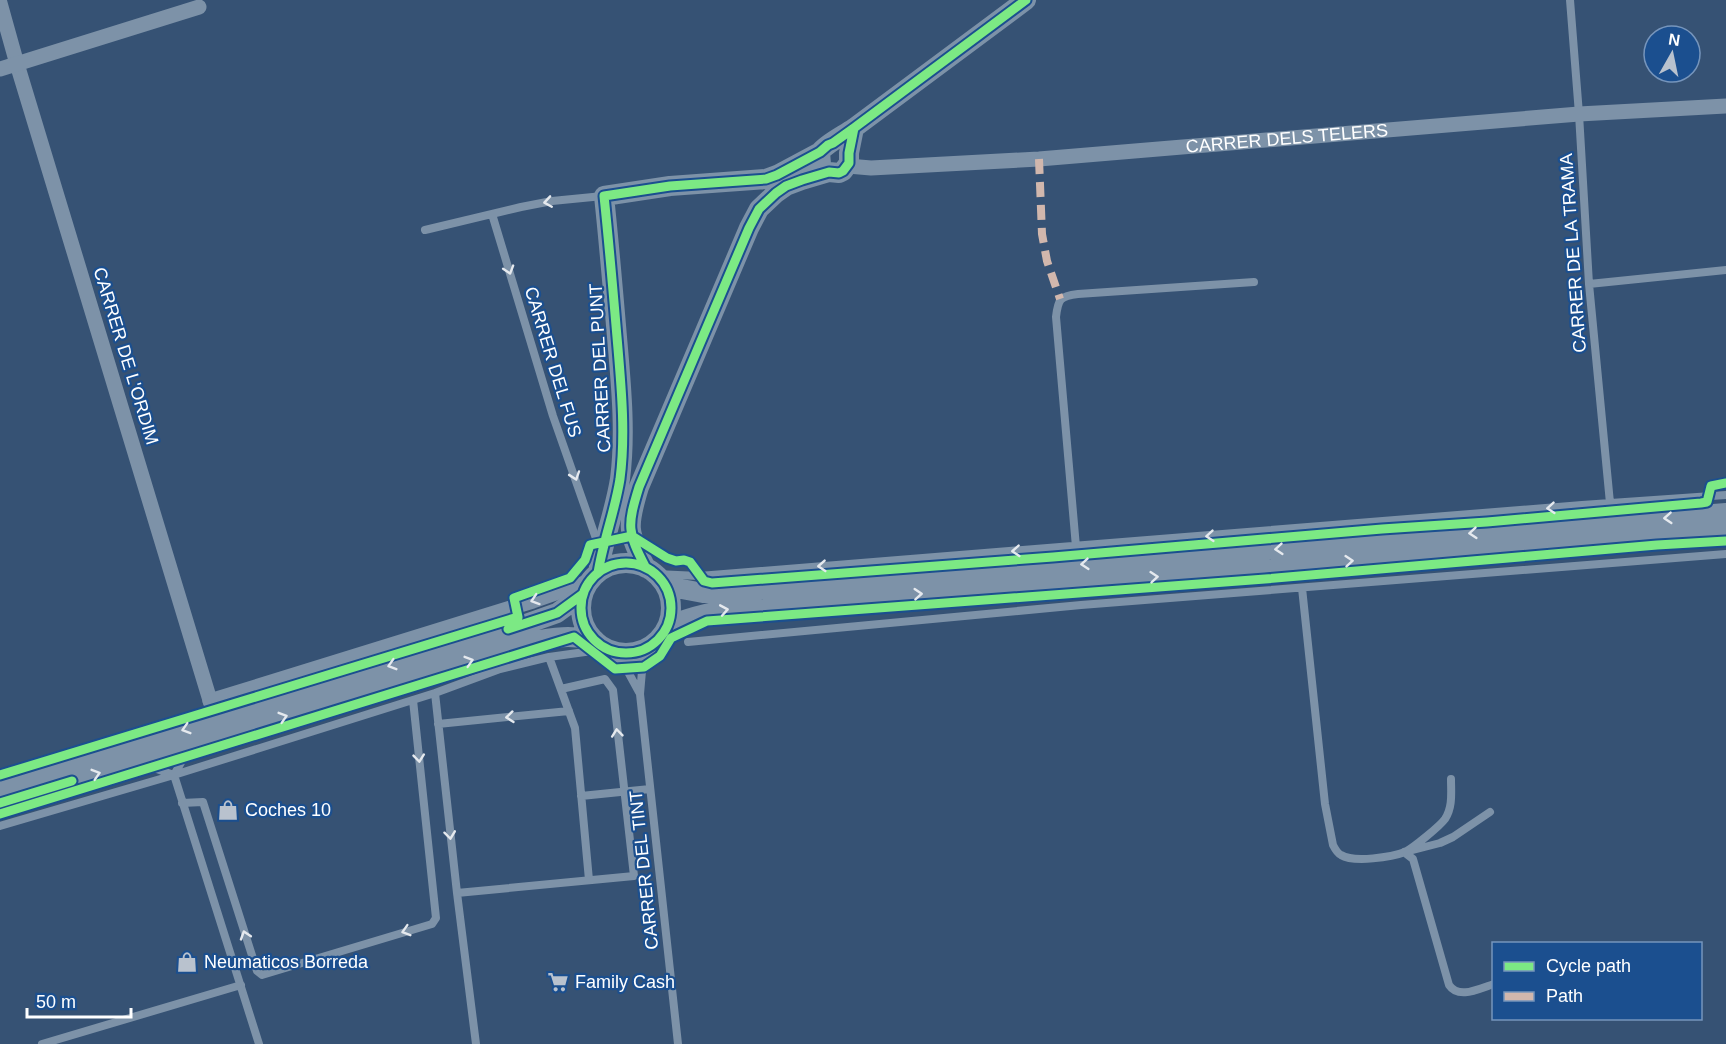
<svg xmlns="http://www.w3.org/2000/svg" width="1726" height="1044" font-family="Helvetica,sans-serif">
  <style>
    .lines { fill: none; stroke-linecap: round; stroke-linejoin: round }
    .service { stroke: #7d92a8; stroke-width: 8 }
    .minor { stroke: #7d92a8; stroke-width: 15 }
    .tertiary { stroke: #7d92a8; stroke-width: 20 }
    .quiet { stroke: #d1b7ad; stroke-width: 8; stroke-dasharray: 15 8; stroke-linecap: butt }
    .cycleway-casing { stroke: #1b4f8f; stroke-width: 13 }
    .cycleway { stroke: #7ce984; stroke-width: 9 }
    .oneway { stroke: #e5e9ee }
    .labels { text-anchor: middle; dominant-baseline: central; stroke-width: 4.5; stroke-linejoin: round; paint-order: stroke }
    .street-label { font-size: 18px; fill: #fff; stroke: #1b4f8f }
    .poi-label { font-size: 18px; fill: #fff; stroke: #1b4f8f; text-anchor: start }
  </style>
  <rect width="100%" height="100%" fill="#365274"/>
  <g class="lines">
    <path class="service" d="M1570,0L1579,114L1589,284L1610,503
      M492,214L553,416L599,547
      M425,230L521,207L552,201L603,196
      M1589,284L1726,270
      M1076,547L1056,317C1058,299 1060,296 1078,294L1254,282
      M656,574L699,576L1582,505L1726,495
      M1302,588L1325,804L1333,845C1335,849 1337,853 1341,855C1354,863 1392,857 1405,852C1413,848 1440,826 1445,819C1453,807 1451,792 1451,779
      M656,642L642,671L640,694L678,1044
      M688,642L1081,605L1726,554
      M612,651L627,670L639,692
      M549,657L575,728L589,880
      M435,693L457,893L634,876L613,690L605,679L561,689
      M438,724L569,711
      M145,765L174,775
      M174,775L259,1044
      M174,775L188,750
      M581,796L650,789
      M182,803L203,802L257,971L262,975L432,924L436,918L413,700
      M0,826L174,775L435,693L500,669L549,657L592,651L603,647
      M1409,851L1440,843L1453,837L1490,812
      M1404,852L1413,859L1449,985C1459,1000 1480,988 1494,984
      M457,893L476,1044
      M42,1044L241,985"/>
    <g class="minor">
      <path d="M0,3L17,64L216,720"/>
      <path d="M0,69L199,7"/>
      <path id="s1" d="M848,166L871,168L1039,159L1579,114L1726,106"/>
      <path d="M210,701L533,601L590,581"/>
    </g>
    <path class="tertiary" d="M821,164L820,152C827,143 844,135 854,128L1026,0
      M581 608a45 45 0 1 1 90 0a45 45 0 1 1-90 0Z
      M646,568C627,532 627,526 639,487L749,228L759,209L776,193L786,186L802,180L829,172L839,173L843,171L849,163V153L854,128
      M598,573C603,541 615,511 620,479C626,433 621,384 617,337C613,290 609,243 604,196L670,186L766,179L777,175L820,152
      M666,586L703,593L735,592L1726,513
      M668,626C689,617 711,612 734,608L1079,583L1726,530
      M0,786L526,624L557,613L583,594
      M0,803L530,642C554,637 571,635 595,640"/>
    <path class="quiet" d="M1039,159L1042,234L1047,261L1060,299"/>
    <g class="cycleway-casing">
      <path id="cycleway" d="M581 608a45 45 0 1 1 90 0a45 45 0 1 1-90 0Z
        M646,568C627,532 627,526 639,487L749,228L759,209L776,193L786,186L802,180L829,172L839,173L843,171L849,163V153L854,128
        M598,573C603,541 615,511 620,479C626,433 621,384 617,337C613,290 609,243 604,196L670,186L766,179L777,175L820,152L828,145L833,143L854,128L1026,0
        M508,629L557,613L583,594
        M0,775L518,617L514,598L570,578L585,560L590,545L632,536L667,558L676,561L684,560L690,562L704,581L712,583L1053,557L1382,529L1487,522L1701,503L1707,502L1711,486L1726,483
        M0,803L72,781
        M0,814L574,637L615,669L644,667L660,656L671,638L707,621L1265,579L1657,545L1726,541"/>
    </g>
    <use href="#cycleway" class="cycleway"/>
  </g>
  <defs><path id="oneway-chevron" d="M-2-3.5L2.5 0L-2 3.5" fill="none" stroke-width="1.6" stroke-linecap="round" stroke-linejoin="round" transform="scale(1.5)"/></defs>
  <g class="oneway">
    <use href="#oneway-chevron" transform="translate(548 202) rotate(171)"/>
    <use href="#oneway-chevron" transform="translate(509 270) rotate(73)"/>
    <use href="#oneway-chevron" transform="translate(575 476) rotate(71)"/>
    <use href="#oneway-chevron" transform="translate(1551 508) rotate(175)"/>
    <use href="#oneway-chevron" transform="translate(1668 518) rotate(176)"/>
    <use href="#oneway-chevron" transform="translate(1473 533) rotate(175)"/>
    <use href="#oneway-chevron" transform="translate(1210 536) rotate(175)"/>
    <use href="#oneway-chevron" transform="translate(1279 549) rotate(175)"/>
    <use href="#oneway-chevron" transform="translate(1016 551) rotate(176)"/>
    <use href="#oneway-chevron" transform="translate(1349 561) rotate(-5)"/>
    <use href="#oneway-chevron" transform="translate(1085 564) rotate(175)"/>
    <use href="#oneway-chevron" transform="translate(822 566) rotate(176)"/>
    <use href="#oneway-chevron" transform="translate(1154 577) rotate(-5)"/>
    <use href="#oneway-chevron" transform="translate(918 594) rotate(-4)"/>
    <use href="#oneway-chevron" transform="translate(535 600) rotate(162)"/>
    <use href="#oneway-chevron" transform="translate(724 610) rotate(-10)"/>
    <use href="#oneway-chevron" transform="translate(469 661) rotate(-17)"/>
    <use href="#oneway-chevron" transform="translate(392 665) rotate(163)"/>
    <use href="#oneway-chevron" transform="translate(283 717) rotate(-17)"/>
    <use href="#oneway-chevron" transform="translate(510 717) rotate(174)"/>
    <use href="#oneway-chevron" transform="translate(186 729) rotate(163)"/>
    <use href="#oneway-chevron" transform="translate(617 733) rotate(-96)"/>
    <use href="#oneway-chevron" transform="translate(419 758) rotate(84)"/>
    <use href="#oneway-chevron" transform="translate(96 774) rotate(-17)"/>
    <use href="#oneway-chevron" transform="translate(450 835) rotate(83)"/>
    <use href="#oneway-chevron" transform="translate(406 931) rotate(163)"/>
    <use href="#oneway-chevron" transform="translate(245 935) rotate(-108)"/>
  </g>
  <defs>
    <g id="shop-bare" transform="scale(1.62)"><path d="M-5-2.5h2.3a2.7 3.5 0 0 1 5.4 0H5L5.5 6h-11ZM-1.5-2.5h3a1.5 2.3 0 0 0-3 0Z" fill="#b9c2ce" stroke="#1b4f8f" stroke-width="2.5" paint-order="stroke"/></g>
    <g id="supermarket-bare" transform="scale(1.62)"><path d="M-6-5.5h2.5l.6 2H6L4.5 2H-2.5L-4.4-4H-6ZM-1.5 3.2a1.3 1.3 0 1 0 .1 0ZM3 3.2a1.3 1.3 0 1 0 .1 0Z" fill="#b9c2ce" stroke="#1b4f8f" stroke-width="2.5" paint-order="stroke"/></g>
  </defs>
  <g fill-rule="evenodd">
    <use href="#shop-bare" x="228" y="810"/>
    <use href="#shop-bare" x="187" y="962"/>
    <use href="#supermarket-bare" x="558" y="982"/>
  </g>
  <g class="labels">
    <g class="street-label">
      <text stroke="none"><textPath href="#s1" startOffset="440">CARRER DELS TELERS</textPath></text>
      <text transform="translate(1573 253) rotate(-94)">CARRER DE LA TRAMA</text>
      <text transform="translate(126 356) rotate(73)">CARRER DE L'ORDIM</text>
      <text transform="translate(553 362) rotate(73)">CARRER DEL FUS</text>
      <text transform="translate(600 368) rotate(-93)">CARRER DEL PUNT</text>
      <text transform="translate(644 870) rotate(-96)">CARRER DEL TINT</text>
    </g>
    <g class="poi-label">
      <text x="245" y="810">Coches 10</text>
      <text x="204" y="962">Neumaticos Borreda</text>
      <text x="575" y="982">Family Cash</text>
    </g>
  </g>
  <rect x="1492" y="942" width="210" height="78" fill="#1b4f8f" stroke="#7695bc" stroke-width="1.5"/>
  <rect x="1504" y="962" width="30" height="9" fill="#7ce984" stroke="#7695bc" stroke-width="1.5"/>
  <text x="1546" y="972" font-size="18" fill="#ffffff">Cycle path</text>
  <rect x="1504" y="992" width="30" height="9" fill="#d1b7ad" stroke="#7695bc" stroke-width="1.5"/>
  <text x="1546" y="1002" font-size="18" fill="#ffffff">Path</text>
  <g transform="translate(1672 54) rotate(9)"><circle r="28" fill="#1b4f8f" stroke="#7695bc" stroke-width="1.5"/>
  <path d="M0-4.5L10 22L0 15L-10 22Z" fill="#b9c2ce"/>
  <text y="-9" font-size="16" font-weight="bold" text-anchor="middle" fill="#ffffff">N</text>
  </g>
  <path d="M27 1008v9h104v-9" fill="none" stroke="#ffffff" stroke-width="3"/>
  <text x="36" y="1008" font-size="18" fill="#ffffff" stroke="#1b4f8f" stroke-width="4.5" paint-order="stroke">50 m</text>
</svg>
